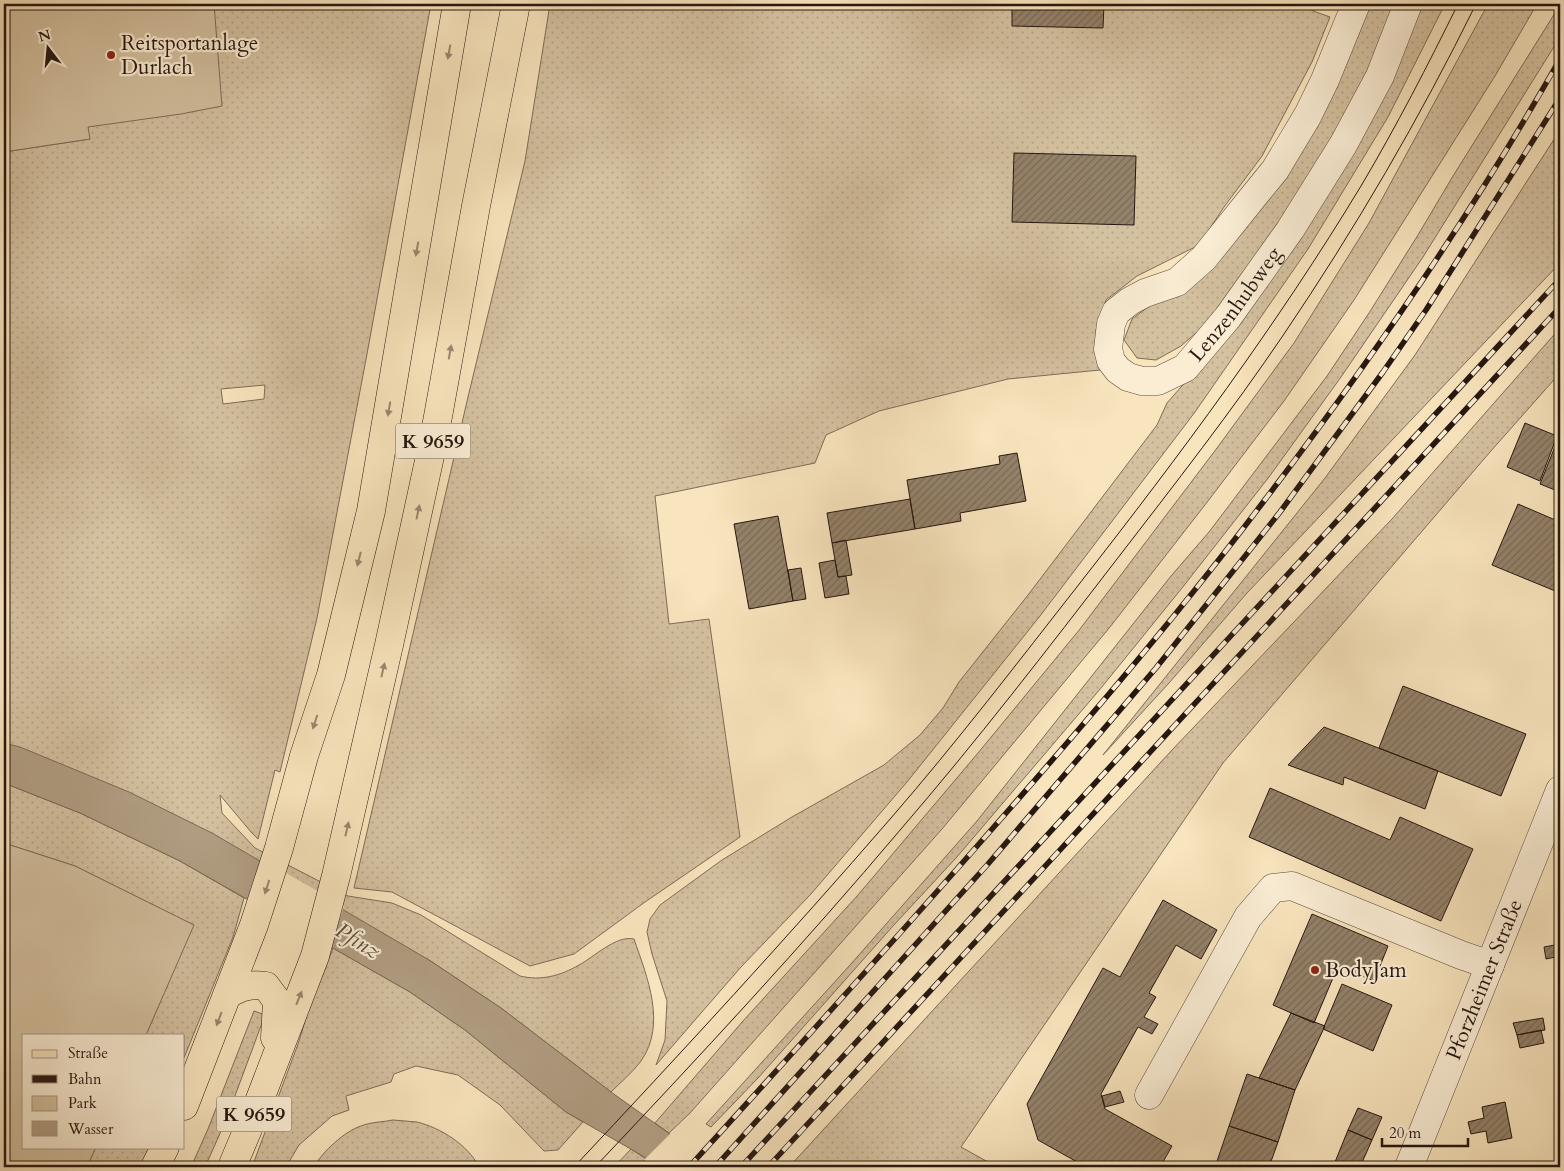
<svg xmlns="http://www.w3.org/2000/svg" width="1564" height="1171" font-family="Cardo,serif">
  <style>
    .grass { fill: url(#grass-dots); stroke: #7e6c58; fill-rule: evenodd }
    .green { fill: #d4c1a0; stroke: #7e6c58 }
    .water { fill: #b19e83; stroke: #7a6855 }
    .pier { fill: #f8e4bd }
    .building { fill: url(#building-hatch); stroke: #271711 }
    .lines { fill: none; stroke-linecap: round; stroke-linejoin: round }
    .minor-casing { stroke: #5b4a3c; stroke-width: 29 }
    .major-casing { stroke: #271711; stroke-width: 29 }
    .minor { stroke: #faedd4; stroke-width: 28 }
    .major { stroke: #f8e4bd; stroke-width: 28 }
    .tram { stroke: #271711; stroke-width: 1 }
    .rail-casing { stroke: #271711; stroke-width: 5.5 }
    .rail { stroke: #faedd4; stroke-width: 4; stroke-dasharray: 11; stroke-linecap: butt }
    .oneway { fill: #9a8870 }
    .poi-dot { fill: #8f2418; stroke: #faedd4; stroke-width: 2 }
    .labels { text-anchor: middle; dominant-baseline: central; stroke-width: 4.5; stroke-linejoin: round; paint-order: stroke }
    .shield { fill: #faedd4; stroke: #66574c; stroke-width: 1 }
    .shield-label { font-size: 20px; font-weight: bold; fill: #271711 }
    .poi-label { font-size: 21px; fill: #271711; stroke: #faedd4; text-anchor: start }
    .street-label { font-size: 21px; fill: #271711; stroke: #faedd4 }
    .water-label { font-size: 22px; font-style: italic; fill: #5e4d3f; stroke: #faedd4 }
  </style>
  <defs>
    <pattern id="grass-dots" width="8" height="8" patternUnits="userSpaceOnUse" patternTransform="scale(1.25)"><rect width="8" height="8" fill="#d4c1a0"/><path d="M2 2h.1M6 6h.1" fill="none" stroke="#b6a589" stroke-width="1.8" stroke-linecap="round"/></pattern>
    <pattern id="building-hatch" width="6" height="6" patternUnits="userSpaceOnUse" patternTransform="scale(1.25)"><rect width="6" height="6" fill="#94826a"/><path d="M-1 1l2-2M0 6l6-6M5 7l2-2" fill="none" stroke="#796956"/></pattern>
  </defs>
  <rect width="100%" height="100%" fill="#f8e4bd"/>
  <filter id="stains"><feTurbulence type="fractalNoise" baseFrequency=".004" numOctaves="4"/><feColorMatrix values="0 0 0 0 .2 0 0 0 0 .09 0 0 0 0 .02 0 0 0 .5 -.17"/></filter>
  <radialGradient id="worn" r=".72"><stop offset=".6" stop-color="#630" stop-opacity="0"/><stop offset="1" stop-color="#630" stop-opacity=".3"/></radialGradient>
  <path class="grass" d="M11,4H431L367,354L317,618L280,772L275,770L258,839L251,832L220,795L222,813L255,848L348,896L392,903L421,915L520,976C541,981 560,976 579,965C594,957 616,935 634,939C647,977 667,1024 641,1061C633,1072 621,1082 611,1092L501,1008L429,960L4,743V152L90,139ZM265,385L264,399L223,404L221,389Z
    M550,4H1315L1313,11L1330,17L1312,62L1262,156L1224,207L1199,245L1137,276L1106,300L1096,330L1097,362L1100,370L1008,379L879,411L826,435L815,463L655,496L669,624L709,619L740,837L645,902L574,954L530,966L392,892L354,888L468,397L525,161Z
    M1364,4H1403L1376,73L1222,310L1181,346L1156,360L1137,358L1124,340L1132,319L1152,304L1209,265Z
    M1418,4H1445L1388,117L1308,249L1195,412L1040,616L907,782L811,894L741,967L656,1065L665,1040L667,1001L652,954L647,932L650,919L660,905L722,860L792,817L884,765L920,735L943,708L959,682L1028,595L1157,425L1167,403L1196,370Z
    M1488,4H1537L1495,76L1354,300L1284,401L1208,501L1110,627L942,829L690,1113L669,1133L655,1123L743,1021L858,895L978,753L1080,629L1217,448L1294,343L1369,223Z
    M1560,5V37L1423,257L1341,377L1269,477L1182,588L1101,688L956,858L893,926L759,1077L711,1127L706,1124L850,965L977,821L1171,576L1209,532L1327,376L1369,313L1418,235L1453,176Z
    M1560,130V263L1247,593L1169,683L1103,755L1325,478L1415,355Z
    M1560,328V373L1490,452L1223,763L961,1147L997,1167H789L1172,750L1392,519Z
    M4,783L80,813L180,861L244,898L233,937L184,1058V1035H146L193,925L75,866L4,843Z
    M333,948L410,992L465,1030L566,1112L583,1122L558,1150L544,1151L500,1105L458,1075L416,1066L394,1074L391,1082L346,1096L349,1110L332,1116L299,1145L286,1167H252L298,1044L319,976L322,977Z
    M254,1011L265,1015L226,1120L205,1167H191L208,1129Z
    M393,1120C401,1121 409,1121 417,1122C441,1128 468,1145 479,1167H314C322,1152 345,1131 361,1126C371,1122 383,1122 393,1120Z
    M96,1147H149L141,1167H87Z
    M631,1149L646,1159L637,1167H614Z"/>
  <path class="green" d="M4,4H214L222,106L181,114L88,127L90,139L4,152Z
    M4,843L75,866L194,925L146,1035H24V1147H96L87,1167H4Z"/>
  <path class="water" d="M4,743L20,747L129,792L212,833L429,960L501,1008L611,1092L716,1167H660L636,1152L566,1112L465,1030L410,992L180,861L80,813L4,783Z"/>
  <path class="pier" d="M261,859L344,906L330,949L248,903Z
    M672,1132L718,1165L719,1167H655L644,1160Z"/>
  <path class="building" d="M1012,4H1104L1103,28L1012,26Z
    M1014,153L1136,156L1134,225L1012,222Z
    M1525,423L1557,436L1540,481L1507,467Z
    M1558,439L1560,440V492L1540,484Z
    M1017,453L1026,501L960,513L961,521L915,529L907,480L1000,464L999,456Z
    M910,499L915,529L832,543L827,513Z
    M1518,504L1560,522V593L1492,565Z
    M778,516L793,601L749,609L734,524Z
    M846,540L852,575L838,577L832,543Z
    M835,560L838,577L846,576L849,594L825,598L819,563Z
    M801,568L806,599L793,601L788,570Z
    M1403,686L1526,734L1501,796L1379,748Z
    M1324,727L1438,771L1425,809L1344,777L1343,785L1288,765Z
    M1270,788L1390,840L1400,817L1473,849L1441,921L1249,837Z
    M1163,900L1217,930L1201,959L1176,945L1149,993L1156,997L1144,1017L1158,1024L1152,1034L1138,1027L1101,1094L1105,1109L1172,1146L1163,1162L1172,1167H1086L1038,1140L1027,1104L1103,968L1120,977Z
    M1312,914L1388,946L1374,981L1338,966L1314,1023L1273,1005Z
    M1560,944V956L1546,959L1544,947Z
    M1342,984L1392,1005L1373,1051L1323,1029Z
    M1291,1013L1325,1026L1295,1090L1259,1078Z
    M1543,1018L1545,1030L1517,1035L1513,1023Z
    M1541,1030L1544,1043L1520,1048L1517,1035Z
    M1247,1074L1295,1090L1278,1142L1229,1126Z
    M1120,1091L1124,1102L1105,1107L1102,1096Z
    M1505,1102L1512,1138L1488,1143L1486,1131L1471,1134L1468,1122L1484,1118L1482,1107Z
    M1358,1108L1382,1117L1372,1140L1348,1130Z
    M1229,1126L1278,1142L1269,1167H1215Z
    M1348,1130L1372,1140L1360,1167H1333Z"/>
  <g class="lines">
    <g class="minor-casing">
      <g id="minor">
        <path id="s1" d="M1356,4L1325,80L1308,115L1275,170L1253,197L1204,258L1177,282L1145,293L1130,301L1116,312L1111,324L1108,349L1111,361L1118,370L1128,377L1142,381H1158L1185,368L1228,317L1290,230L1343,145L1380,76L1408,4"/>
        <path d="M1149,1095L1248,917L1273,888L1292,886L1461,955L1490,965"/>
        <path id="s2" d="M1409,1167L1560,790"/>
      </g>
    </g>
    <g class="major-casing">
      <path id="major" d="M228,994C242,986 251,984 266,986L277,1001L275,1038
        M184,1106L254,925L279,848L304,756L331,675L371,511L457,4
        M155,1167L165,1147
        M232,1167L255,1112L315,956L336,876L389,645L435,433L476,206L516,4"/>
    </g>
    <use href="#minor" class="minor"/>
    <use href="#major" class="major"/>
    <path class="tram" d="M574,1167C681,1053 788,937 891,818C957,742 1018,662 1080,583C1180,455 1277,325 1361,186C1396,127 1428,65 1458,4
      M595,1167C699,1057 803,945 901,829C976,742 1047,650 1117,559C1174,485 1232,411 1284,334C1355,229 1420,118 1476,4"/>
    <g class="rail-casing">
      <path id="rail" d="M689,1167C781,1066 873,964 964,861C1067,744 1170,626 1264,501C1370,362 1473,212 1560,59
        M715,1167L988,864L1156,668L1280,512L1383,372L1426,310L1560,98
        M741,1167L1560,279
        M768,1167L1560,307"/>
    </g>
    <use href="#rail" class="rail"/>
  </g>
  <defs><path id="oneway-solid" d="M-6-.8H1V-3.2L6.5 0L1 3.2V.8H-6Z" transform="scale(1.25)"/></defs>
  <g class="oneway">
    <use href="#oneway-solid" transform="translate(449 52) rotate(100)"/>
    <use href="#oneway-solid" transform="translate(417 249) rotate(100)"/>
    <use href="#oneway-solid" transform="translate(450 352) rotate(-80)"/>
    <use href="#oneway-solid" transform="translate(389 409) rotate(100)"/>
    <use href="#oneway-solid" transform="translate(418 512) rotate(-78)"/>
    <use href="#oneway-solid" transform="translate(359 559) rotate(104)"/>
    <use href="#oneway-solid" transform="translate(383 670) rotate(-77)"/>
    <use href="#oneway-solid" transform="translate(315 722) rotate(108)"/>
    <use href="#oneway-solid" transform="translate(347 829) rotate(-77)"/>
    <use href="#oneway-solid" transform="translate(267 887) rotate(108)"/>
    <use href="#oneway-solid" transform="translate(299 998) rotate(-68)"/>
    <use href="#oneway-solid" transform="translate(219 1019) rotate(111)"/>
  </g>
  <g class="poi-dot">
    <circle cx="111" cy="55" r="5"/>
    <circle cx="1315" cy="970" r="5"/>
  </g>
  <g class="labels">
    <g class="shield">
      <rect x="395.5" y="423.5" width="75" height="35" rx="4"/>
      <rect x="216.5" y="1096.5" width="75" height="35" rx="4"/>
    </g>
    <g class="shield-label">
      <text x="433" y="441">K 9659</text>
      <text x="254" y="1114">K 9659</text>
    </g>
    <g class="poi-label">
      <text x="121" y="43">Reitsportanlage<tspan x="121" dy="24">Durlach</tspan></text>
      <text x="1325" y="970">BodyJam</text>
    </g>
    <g class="street-label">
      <text stroke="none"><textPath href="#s1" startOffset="619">Lenzenhubweg</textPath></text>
      <text stroke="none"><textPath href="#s2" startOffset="202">Pforzheimer Straße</textPath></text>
    </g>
    <g class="water-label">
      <text transform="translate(358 941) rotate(32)">Pfinz</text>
    </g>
  </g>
  <rect width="1564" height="1171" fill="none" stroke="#f8e4bd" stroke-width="20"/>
  <rect x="5" y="5" width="1554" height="1161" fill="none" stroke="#271711" stroke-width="2.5"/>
  <rect x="10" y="10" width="1544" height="1151" fill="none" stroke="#271711"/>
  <rect x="22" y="1034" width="162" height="115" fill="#faedd4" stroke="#a69786"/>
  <rect x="32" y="1050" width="25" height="8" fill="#f8e4bd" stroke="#a69786"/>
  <text x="68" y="1058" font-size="15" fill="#271711">Straße</text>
  <rect x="32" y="1075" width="25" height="8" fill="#271711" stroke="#a69786"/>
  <text x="68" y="1084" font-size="15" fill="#271711">Bahn</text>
  <rect x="32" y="1096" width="25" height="15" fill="#d4c1a0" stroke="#a69786"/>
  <text x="68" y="1108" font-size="15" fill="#271711">Park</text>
  <rect x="32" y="1121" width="25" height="15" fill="#b19e83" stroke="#a69786"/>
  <text x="68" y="1134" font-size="15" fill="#271711">Wasser</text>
  <g transform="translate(48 48) rotate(344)" stroke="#faedd4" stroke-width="4" paint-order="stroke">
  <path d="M0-4L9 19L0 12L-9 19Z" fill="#271711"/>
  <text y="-8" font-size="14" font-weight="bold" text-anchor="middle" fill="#271711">N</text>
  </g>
  <path d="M1382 1138v8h86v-8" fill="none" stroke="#271711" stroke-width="2.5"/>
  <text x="1389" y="1138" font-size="15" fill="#271711" stroke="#faedd4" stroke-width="4" paint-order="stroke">20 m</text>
  <rect width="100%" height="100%" filter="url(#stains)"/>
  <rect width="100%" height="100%" fill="url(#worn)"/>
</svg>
